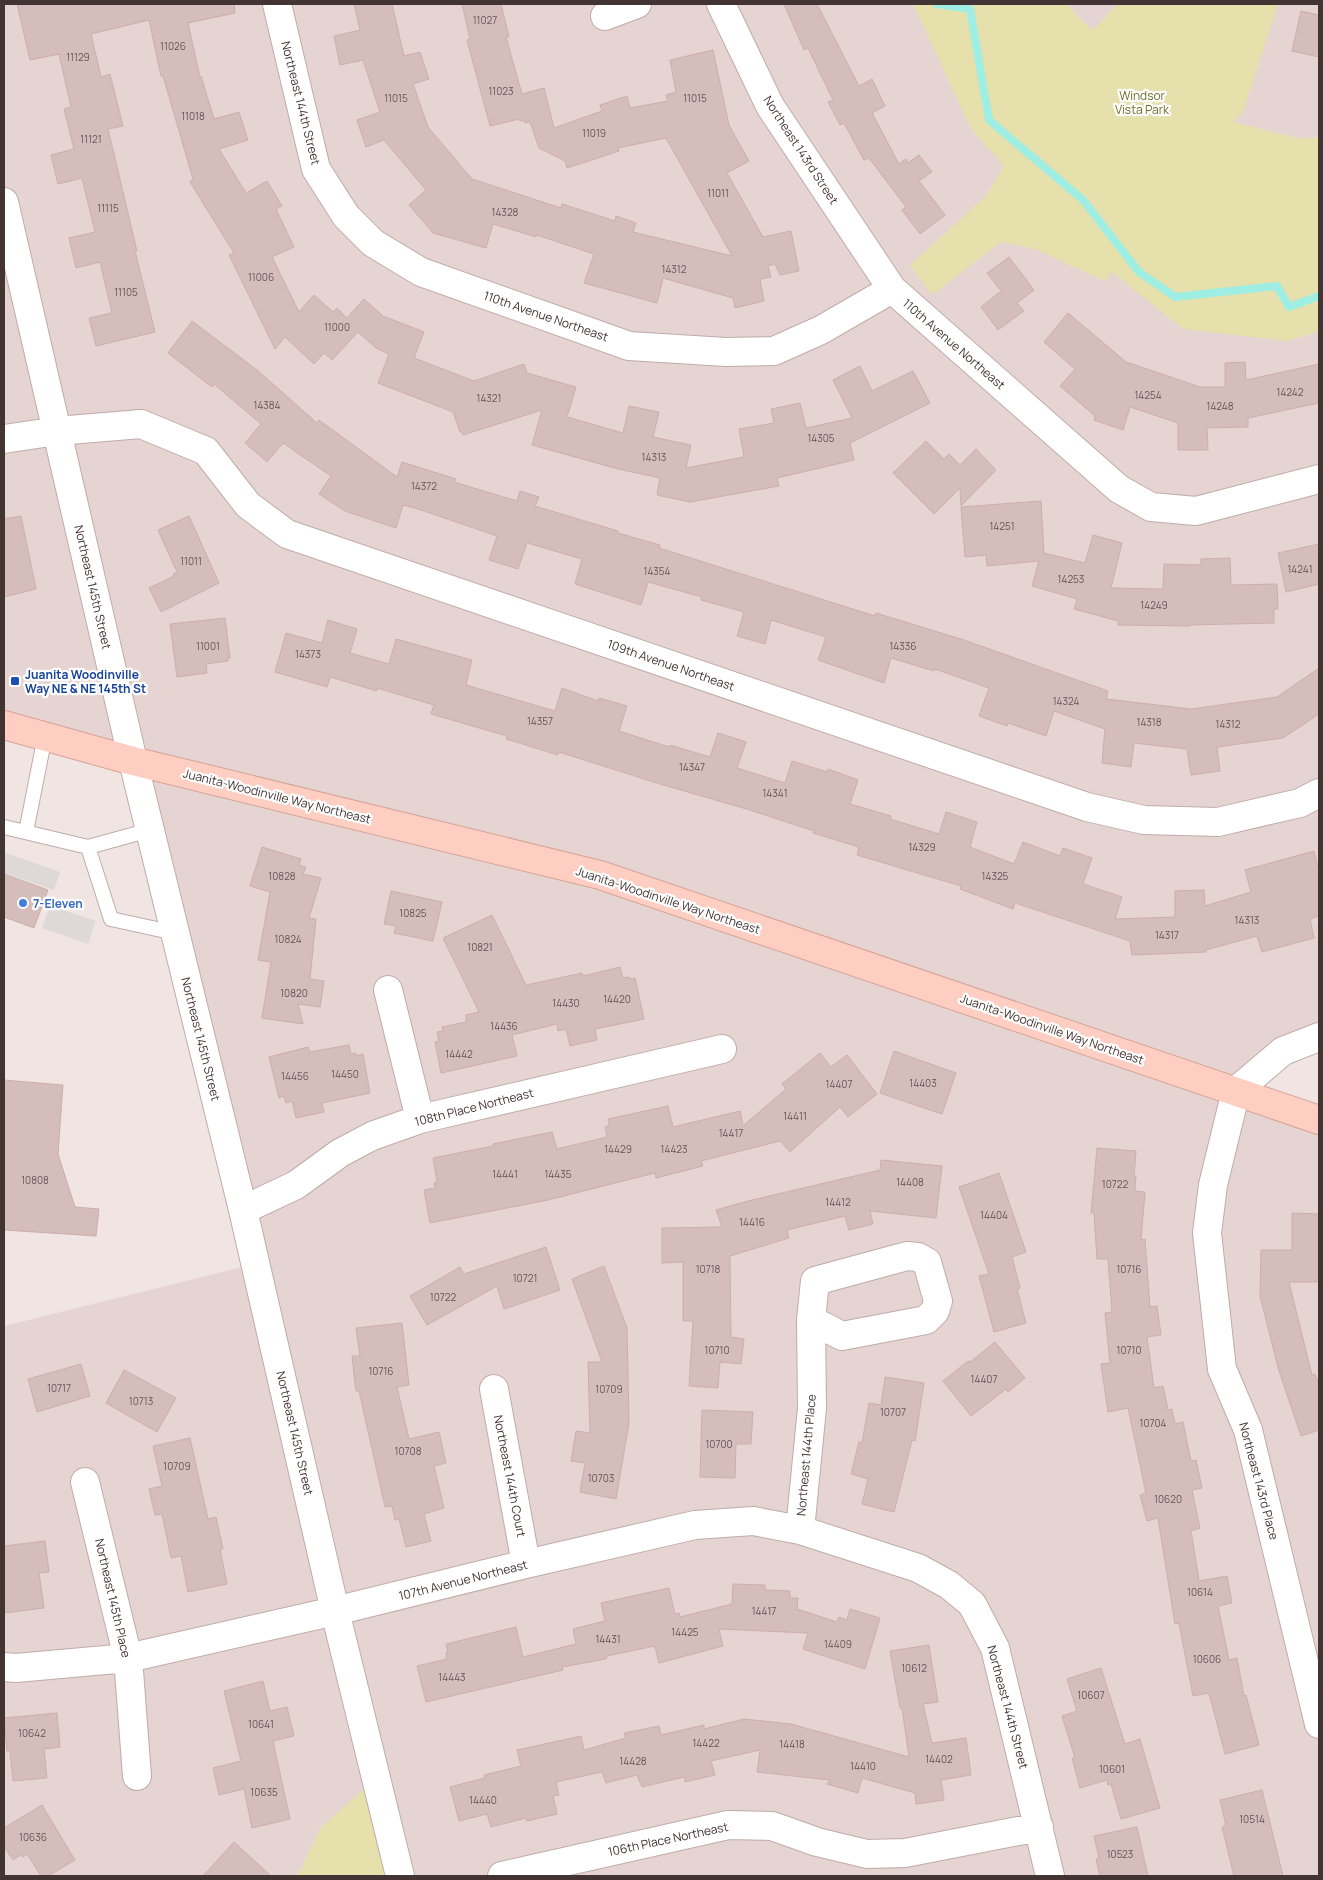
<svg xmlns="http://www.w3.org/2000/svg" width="1323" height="1880" font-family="Manrope,sans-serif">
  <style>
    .residential { fill: #e5d4d1 }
    .green { fill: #e5e0ac }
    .parking { fill: #ded9d8 }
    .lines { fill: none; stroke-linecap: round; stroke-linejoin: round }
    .stream { stroke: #9feee3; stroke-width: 8 }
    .building { fill: #d5bdbb; stroke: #cdaeac }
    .service-casing { stroke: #bfaca9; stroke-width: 16 }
    .minor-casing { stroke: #bfaca9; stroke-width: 30 }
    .tertiary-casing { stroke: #bfaca9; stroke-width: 30 }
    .secondary-casing { stroke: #d7a397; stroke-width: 30 }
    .service { stroke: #fff; stroke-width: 14 }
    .minor { stroke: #fff; stroke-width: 28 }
    .tertiary { stroke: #fff; stroke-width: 28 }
    .secondary { stroke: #fdcec1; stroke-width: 28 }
    .transit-dot { fill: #1a4fb4; stroke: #fff; stroke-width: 2 }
    .shop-dot { fill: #3f7fe0; stroke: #fff; stroke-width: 2 }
    .labels { text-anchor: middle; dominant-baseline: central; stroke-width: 4.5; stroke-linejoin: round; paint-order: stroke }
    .number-label { font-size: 10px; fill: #675655 }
    .park-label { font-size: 12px; fill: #6c7229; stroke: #fff }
    .street-label { font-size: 12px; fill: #423433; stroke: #fff }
    .transit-label { font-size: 12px; font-weight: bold; fill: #164399; stroke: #fff; text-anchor: start }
    .shop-label { font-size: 12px; font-weight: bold; fill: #366cbe; stroke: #fff; text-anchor: start }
  </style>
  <rect width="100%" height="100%" fill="#f1e5e3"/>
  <path class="residential" d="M4,4H913L917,9L1288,341L1319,331V1037L1237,1091L1319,1123V1876H400L320,1828L298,1876H4V1326L255,1264L133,761L4,725Z
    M1067,4H1319V138H1297L1199,114L1081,20Z"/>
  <path class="green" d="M913,4H1067L1081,20L1093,30L1118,4H1278L1243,112L1234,122L1297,138H1319V331L1288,341L1183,329L1112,272L1105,281L1035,249L1001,242L932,295L910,265L985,197L1004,166L971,129Z
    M375,1779L400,1876H298L320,1828Z"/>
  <path class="parking" d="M4,852L60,872L54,890L4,873Z
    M50,906L96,921L88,944L42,928Z"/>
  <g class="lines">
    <path class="stream" d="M937,4L970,9L989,120L1083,200L1139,272L1175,297L1277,286L1289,307L1319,296"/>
  </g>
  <path class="building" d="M17,4H234L235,13L188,23L200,77L201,76L214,119L239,112L248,140L219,149L246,193L267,181L282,206L276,209L294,247L272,257L299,312L314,295L333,312L337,308L347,318L364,299L383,316L424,332L414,358L474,381L524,364L527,373L576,387L567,417L623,433L629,406L659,412L653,437L691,445L686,468L744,457L739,429L774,423L771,409L800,403L806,428L852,418L833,380L860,366L872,391L913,371L930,403L850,443L854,460L777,478L779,486L690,502L657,495L660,478L618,469L532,445L542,410L463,435L462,432H460L453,412L378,383L389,354L376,348L358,332L332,360L324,353L314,364L285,337L275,349L229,255L234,253L190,182L193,179L163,76H161L149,20L91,34L101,77L110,74L123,126L108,129L137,251H135L155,332L96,346L89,318L112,313L100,262L76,268L69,238L95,232L82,178L58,184L51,155L74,149L64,109L71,107L59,54L30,60Z
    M354,4H392L404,56L420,52L429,79L413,84L428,127L472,179L561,208L562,204L615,221L616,216L636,223L633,232L732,256L666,138L618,148L619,151L567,168L565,161L539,148L530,122L525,123L523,120L520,121L519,119L490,126L467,40L470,39L462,4H501L509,37H506L522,94L544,88L554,128L602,111L600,105L627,96L630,108L668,101L666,95L676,92L670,60L713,50L729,125L749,161L727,173L763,237L791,231L799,271L780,275L775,264L768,266L771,277L760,279L764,301L735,308L733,298L663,278L657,303L584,283L594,254L537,235L536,237L493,224L486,248L433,233L409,205L426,190L384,140L366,147L357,120L380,112L363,60L340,65L334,36L360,30Z
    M784,4H817L859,86L872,79L885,106L872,113L899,164L906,159L908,163L919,155L932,172L919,181L945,215L920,234L902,210L906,207L869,158L864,160L844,123L840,125L828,102L833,100L808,48L804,50Z
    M1301,11L1319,15V57L1292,51Z
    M1009,257L1034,290L1017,303L1024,311L998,330L981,307L1001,291L987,273Z
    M1068,313L1126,362L1200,387H1225V363L1245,362L1246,380L1319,364V403L1248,418V427L1207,428L1208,450H1178V423L1130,407L1123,430L1094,420L1095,416L1060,386L1075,369L1044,342Z
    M192,321L257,370L317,423L319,420L397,477L402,462L456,479L454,482L517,501L520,491L539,497L535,506L618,531V533L660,545L659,548L875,616L876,613L964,640L1108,691L1106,699L1191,709L1277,697L1319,668V714L1283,738L1217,747L1220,771L1191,775L1187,749L1134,743L1131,767L1102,763L1105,729L1054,711L1046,736L1008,723L1007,726L979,716L989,688L935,669L934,671L891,658L884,683L818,660L826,637L771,620L765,644L737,636L744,612L701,600L702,597L648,582L641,605L575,584L582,559L527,543L518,569L489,560L497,536L418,509L403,505L396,528L345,511L319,494L331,476L283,443L267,462L245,443L261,424L214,384L212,387L168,353Z
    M926,441L944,459L949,454L960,465L976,449L996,470L961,506L960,488L934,514L893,473Z
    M1041,501L1044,553L1085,563L1093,535L1122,543L1111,588L1163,589L1164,564L1201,565V559L1230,558L1231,585L1277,584L1278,609H1274V623L1190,625V626L1118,625V621L1074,609L1077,599L1032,586L1039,561L987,566L986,555L965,557L961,507Z
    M21,516L36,589L4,597V519Z
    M189,516L219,583L161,612L149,588L174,576L173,574L177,572L158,530Z
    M1319,544V584L1286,592L1278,553Z
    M225,618L230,658H228V661L206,664L207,673L177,677L170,624Z
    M328,620L357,629L350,653L389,664L396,639L472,660L466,685L555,711L562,688L598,701L599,698L627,706L619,731L669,747L670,745L710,757L718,733L746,742L737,768L785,783L792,761L827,772L828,769L858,780L850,804L891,816L890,819L939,834L946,812L977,822L970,847L1014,864L1023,842L1060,856L1063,848L1092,858L1083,884L1122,897L1115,919L1175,917V891L1204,890L1205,906L1251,892L1245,870L1314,851L1319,871V916L1310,919L1314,938L1262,952L1257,936L1206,950V952L1132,955L1130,941L1015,903L1013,909L960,889L961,886L857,855L859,847L813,833L814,831L750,810L660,784L559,752L558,755L506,739L507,736L431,714L434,705L377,688V691L330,677L327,687L275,672L286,633L322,643Z
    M262,847L301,859L299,865L306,867L303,874L321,878L309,918L316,919L310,979L324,981L320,1007L298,1004L303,1024L262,1018L271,962L258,960L270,892L250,886Z
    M4,874L48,890L34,928L4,917Z
    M391,891L442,902L433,941L394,933L396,926L384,924Z
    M492,915L526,985L582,973L583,976L620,967L623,978L629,977V979L635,978L644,1019L595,1029L597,1040L570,1046L566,1029L558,1031L557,1024L512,1035L517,1056L441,1073L435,1042L439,1041L437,1032L443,1031L442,1027L466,1022V1015L479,1012L443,938Z
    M349,1045L351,1054L356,1053V1056L363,1054L370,1093L322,1103L324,1112L296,1118L292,1101L286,1103L284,1096L279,1098L269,1057L308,1047L310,1052Z
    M894,1051L956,1073L942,1114L880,1093Z
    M820,1053L831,1067L847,1055L877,1094L848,1117L840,1107L790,1152L780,1141L701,1161L703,1166L656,1178L655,1173L548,1200L430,1223L424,1190L435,1188L434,1183L437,1182L433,1158L493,1146V1144L552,1132L557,1149L607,1137L605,1127L609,1125L608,1119L668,1106L673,1127L740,1111L743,1126L786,1089L782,1084Z
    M4,1080L63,1085L58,1154L75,1207L99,1209L96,1236L4,1230Z
    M1097,1148L1136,1151L1134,1177L1136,1176L1135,1191L1145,1192L1141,1240L1145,1239L1150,1307L1157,1306L1161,1335L1147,1337L1154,1388L1163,1386L1168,1410L1172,1409L1175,1424L1183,1422L1191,1461L1196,1460L1202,1488L1192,1490L1200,1528L1191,1531L1199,1581L1227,1576L1232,1603L1218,1606L1229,1660L1237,1658L1244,1696L1246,1695L1259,1745L1225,1754L1209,1693L1193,1696L1179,1623L1175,1624L1158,1518L1147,1521L1140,1495L1146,1493L1128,1408L1108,1412L1101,1364L1110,1363L1105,1313L1112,1312L1108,1259H1097L1094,1213H1091Z
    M881,1160L942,1166L936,1218L870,1211L873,1224L849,1230L845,1216L787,1230L789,1238L730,1256L731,1337L744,1339L741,1364L720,1362L718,1388L689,1386L693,1321H683V1262L662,1263V1228L722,1227L716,1210L748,1201L880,1170Z
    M999,1173L1026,1252L1012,1257L1020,1288L1017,1289L1026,1323L994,1332L979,1276L989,1274L959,1187Z
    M1292,1213L1319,1214V1282H1289L1312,1375L1315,1374L1319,1385V1430L1301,1436L1279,1371L1260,1296L1261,1250H1292Z
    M546,1247L560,1290L504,1309L497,1286L427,1325L410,1296L460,1267L464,1274Z
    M604,1266L627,1328L629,1423L616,1499L580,1492L585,1463L571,1461L576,1431L590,1433L588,1362H602L572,1279Z
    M402,1323L409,1385L397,1387L409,1439L439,1432L446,1463L434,1466L444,1508L424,1514L431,1541L406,1547L399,1519L395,1520L392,1506L385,1507L359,1391H356L352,1356H360L356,1328Z
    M995,1342L1025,1378L1008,1392L1006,1389L971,1416L943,1381L968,1361L970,1362Z
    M81,1364L90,1396L37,1412L28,1379Z
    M124,1370L176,1398L157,1432L106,1403Z
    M885,1377L924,1383L915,1441L912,1440L894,1512L862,1504L868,1479L851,1474L859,1442L862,1443L869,1403L881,1405Z
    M702,1410L753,1412L751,1444H736L735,1478L700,1477Z
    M190,1438L208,1519L216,1517L223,1549H220L227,1584L188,1592L181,1556L171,1558L162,1514L155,1515L149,1489L162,1486L153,1446Z
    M45,1541L49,1572L39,1573L44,1608L4,1613V1546Z
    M733,1584L765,1585V1590L790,1591V1598H798L797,1609L837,1622L839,1617L847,1620L850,1609L880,1618L865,1669L803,1649L808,1633L719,1629L723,1646L659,1663L655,1646L607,1656L606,1659L562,1667L563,1670L426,1702L417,1666L447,1659L446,1653H448L446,1644L516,1627L523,1657L576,1644L573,1629L605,1621L601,1603L669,1588L675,1614L679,1613L680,1617L732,1604Z
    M929,1645L938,1702L923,1704L932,1743L966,1738L971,1775L941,1780L944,1800L916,1804L915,1793L862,1778L858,1793L827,1784L830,1780L757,1772L760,1750L711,1761L715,1775L685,1782L684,1777L642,1787L637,1775L606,1783L602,1772L556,1782L559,1795L553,1796L557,1814L527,1821L526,1818L491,1827L487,1814L459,1821L450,1787L485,1778L484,1775L521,1766L517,1750L581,1736L584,1750L626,1738L624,1733L659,1726L661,1735L704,1725V1729L744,1719L791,1724L909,1757L902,1708H900L890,1651Z
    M1101,1668L1125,1744L1140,1739L1160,1808L1121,1819L1111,1784L1108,1785L1107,1780L1080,1788L1072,1758H1075L1062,1716L1077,1711L1067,1679Z
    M263,1681L270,1711L287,1707L294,1736L273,1741L290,1819L252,1828L244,1789L219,1795L213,1768L241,1761L224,1691Z
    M57,1713L60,1747L44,1749L47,1778L13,1781L10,1751H7L4,1718Z
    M1262,1790L1283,1876H1234L1222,1827L1226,1826L1220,1800Z
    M42,1805L75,1860L48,1876H41L27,1854L23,1857L21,1855L13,1860L4,1846V1828Z
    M1137,1827L1148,1876H1100L1096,1859L1099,1858L1094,1836Z
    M234,1842L271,1876H203Z"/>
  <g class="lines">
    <g class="service-casing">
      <path id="service" d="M4,827L88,847L111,919L175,933
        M26,832L45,736
        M88,847L150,830"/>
    </g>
    <g class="minor-casing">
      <path id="minor" d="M277,4L316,169L346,216L373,243L421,272L629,346L726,352L774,351L821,330L892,289
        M721,4L770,106L892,289L1119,489L1151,507L1196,511L1319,479
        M605,16L637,4
        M4,202L133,761
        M4,439L57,431L141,424L206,451L248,505L287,534L1087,807L1144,820L1218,822L1300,803L1319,793
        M388,990L420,1119
        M1319,1037L1283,1051L1236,1091L1213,1185L1207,1233L1222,1369L1248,1430L1319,1724
        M243,1210L296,1185L340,1153L372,1136L420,1119L722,1049
        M494,1389L526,1564
        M85,1482L128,1658L137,1776
        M800,1530L812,1408L811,1320L815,1281L907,1256L918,1257L927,1262L938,1301L935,1311L926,1320L842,1336L811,1320
        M4,1667L16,1668L128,1658L335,1611L526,1564L695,1525L753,1521L800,1530L918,1568L949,1585L972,1604L995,1648L1050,1876
        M502,1876L728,1825L772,1826L817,1842L867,1854L905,1853L1039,1827"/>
    </g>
    <g class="tertiary-casing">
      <path id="tertiary" d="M133,761L243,1210L335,1611L400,1876"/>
    </g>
    <g class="secondary-casing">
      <path id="secondary" d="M4,725L133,761L600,875L1319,1120"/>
    </g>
    <use href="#service" class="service"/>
    <use href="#minor" class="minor"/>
    <use href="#tertiary" class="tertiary"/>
    <use href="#secondary" class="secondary"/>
  </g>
  <rect class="transit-dot" x="10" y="676" width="10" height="10" rx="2.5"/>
  <circle class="shop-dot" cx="23" cy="903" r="5"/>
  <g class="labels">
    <g class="number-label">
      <text x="485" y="20">11027</text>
      <text x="173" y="46">11026</text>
      <text x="78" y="57">11129</text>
      <text x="501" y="91">11023</text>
      <text x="396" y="98">11015</text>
      <text x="695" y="98">11015</text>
      <text x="193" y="116">11018</text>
      <text x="594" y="133">11019</text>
      <text x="91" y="139">11121</text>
      <text x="718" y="193">11011</text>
      <text x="108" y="208">11115</text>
      <text x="505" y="212">14328</text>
      <text x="674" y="269">14312</text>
      <text x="261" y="277">11006</text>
      <text x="126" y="292">11105</text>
      <text x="337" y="327">11000</text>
      <text x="1290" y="392">14242</text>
      <text x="1148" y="395">14254</text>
      <text x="489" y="398">14321</text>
      <text x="267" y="405">14384</text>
      <text x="1220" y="406">14248</text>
      <text x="821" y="438">14305</text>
      <text x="654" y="457">14313</text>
      <text x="424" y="486">14372</text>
      <text x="1002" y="526">14251</text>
      <text x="191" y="561">11011</text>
      <text x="1300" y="569">14241</text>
      <text x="657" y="571">14354</text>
      <text x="1071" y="579">14253</text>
      <text x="1154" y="605">14249</text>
      <text x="208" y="646">11001</text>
      <text x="903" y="646">14336</text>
      <text x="308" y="654">14373</text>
      <text x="1066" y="701">14324</text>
      <text x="540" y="721">14357</text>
      <text x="1149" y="722">14318</text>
      <text x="1228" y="724">14312</text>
      <text x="692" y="767">14347</text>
      <text x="775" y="793">14341</text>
      <text x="922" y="847">14329</text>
      <text x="282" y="876">10828</text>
      <text x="995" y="876">14325</text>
      <text x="413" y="913">10825</text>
      <text x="1247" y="920">14313</text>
      <text x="1167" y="935">14317</text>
      <text x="288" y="939">10824</text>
      <text x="480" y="947">10821</text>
      <text x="294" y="993">10820</text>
      <text x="617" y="999">14420</text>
      <text x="566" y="1003">14430</text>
      <text x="504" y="1026">14436</text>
      <text x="459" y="1054">14442</text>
      <text x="345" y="1074">14450</text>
      <text x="295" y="1076">14456</text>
      <text x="923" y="1083">14403</text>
      <text x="839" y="1084">14407</text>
      <text x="795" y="1116">14411</text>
      <text x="731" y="1133">14417</text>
      <text x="618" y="1149">14429</text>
      <text x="674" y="1149">14423</text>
      <text x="505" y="1174">14441</text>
      <text x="558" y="1174">14435</text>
      <text x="35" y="1180">10808</text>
      <text x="910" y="1182">14408</text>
      <text x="1115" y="1184">10722</text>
      <text x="838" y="1202">14412</text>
      <text x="994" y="1215">14404</text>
      <text x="752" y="1222">14416</text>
      <text x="708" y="1269">10718</text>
      <text x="1129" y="1269">10716</text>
      <text x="525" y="1278">10721</text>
      <text x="443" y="1297">10722</text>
      <text x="717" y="1350">10710</text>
      <text x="1129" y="1350">10710</text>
      <text x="381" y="1371">10716</text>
      <text x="984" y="1379">14407</text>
      <text x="59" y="1388">10717</text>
      <text x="609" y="1389">10709</text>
      <text x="141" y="1401">10713</text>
      <text x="893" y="1412">10707</text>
      <text x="1153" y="1423">10704</text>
      <text x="719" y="1444">10700</text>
      <text x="408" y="1451">10708</text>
      <text x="177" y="1466">10709</text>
      <text x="601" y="1478">10703</text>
      <text x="1168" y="1499">10620</text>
      <text x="1200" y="1592">10614</text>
      <text x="764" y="1611">14417</text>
      <text x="685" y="1632">14425</text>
      <text x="608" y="1639">14431</text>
      <text x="838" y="1644">14409</text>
      <text x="1207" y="1659">10606</text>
      <text x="914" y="1668">10612</text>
      <text x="452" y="1677">14443</text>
      <text x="1091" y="1695">10607</text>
      <text x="261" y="1724">10641</text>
      <text x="32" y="1733">10642</text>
      <text x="706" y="1743">14422</text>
      <text x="792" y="1744">14418</text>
      <text x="939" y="1759">14402</text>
      <text x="633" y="1761">14428</text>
      <text x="863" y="1766">14410</text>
      <text x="1112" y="1769">10601</text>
      <text x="264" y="1792">10635</text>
      <text x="483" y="1800">14440</text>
      <text x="1252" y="1819">10514</text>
      <text x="33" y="1837">10636</text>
      <text x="1120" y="1854">10523</text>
    </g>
    <g class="park-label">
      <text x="1142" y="95">Windsor<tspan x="1142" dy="14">Vista Park</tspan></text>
    </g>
    <g class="street-label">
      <text transform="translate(301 103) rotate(76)">Northeast 144th Street</text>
      <text transform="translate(801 150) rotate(57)">Northeast 143rd Street</text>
      <text transform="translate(546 316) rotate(19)">110th Avenue Northeast</text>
      <text transform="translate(954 344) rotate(41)">110th Avenue Northeast</text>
      <text transform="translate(93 587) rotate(77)">Northeast 145th Street</text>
      <text transform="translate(671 665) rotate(19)">109th Avenue Northeast</text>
      <text transform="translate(277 796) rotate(14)">Juanita-Woodinville Way Northeast</text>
      <text transform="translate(668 900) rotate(18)">Juanita-Woodinville Way Northeast</text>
      <text transform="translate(1052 1029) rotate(19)">Juanita-Woodinville Way Northeast</text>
      <text transform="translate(201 1039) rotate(76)">Northeast 145th Street</text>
      <text transform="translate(474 1107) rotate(-14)">108th Place Northeast</text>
      <text transform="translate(295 1433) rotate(77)">Northeast 145th Street</text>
      <text transform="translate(806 1455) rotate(-85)">Northeast 144th Place</text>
      <text transform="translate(510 1476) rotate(79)">Northeast 144th Court</text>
      <text transform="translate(1259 1481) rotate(75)">Northeast 143rd Place</text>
      <text transform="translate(463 1580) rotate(-14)">107th Avenue Northeast</text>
      <text transform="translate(113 1598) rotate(77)">Northeast 145th Place</text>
      <text transform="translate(1008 1707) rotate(75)">Northeast 144th Street</text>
      <text transform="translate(668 1839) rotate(-12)">106th Place Northeast</text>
    </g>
    <g class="transit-label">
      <text x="25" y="674">Juanita Woodinville<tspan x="25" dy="14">Way NE &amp; NE 145th St</tspan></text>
    </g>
    <g class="shop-label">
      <text x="33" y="903">7-Eleven</text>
    </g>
  </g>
  <rect width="1323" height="1880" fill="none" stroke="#423433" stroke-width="10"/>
</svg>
